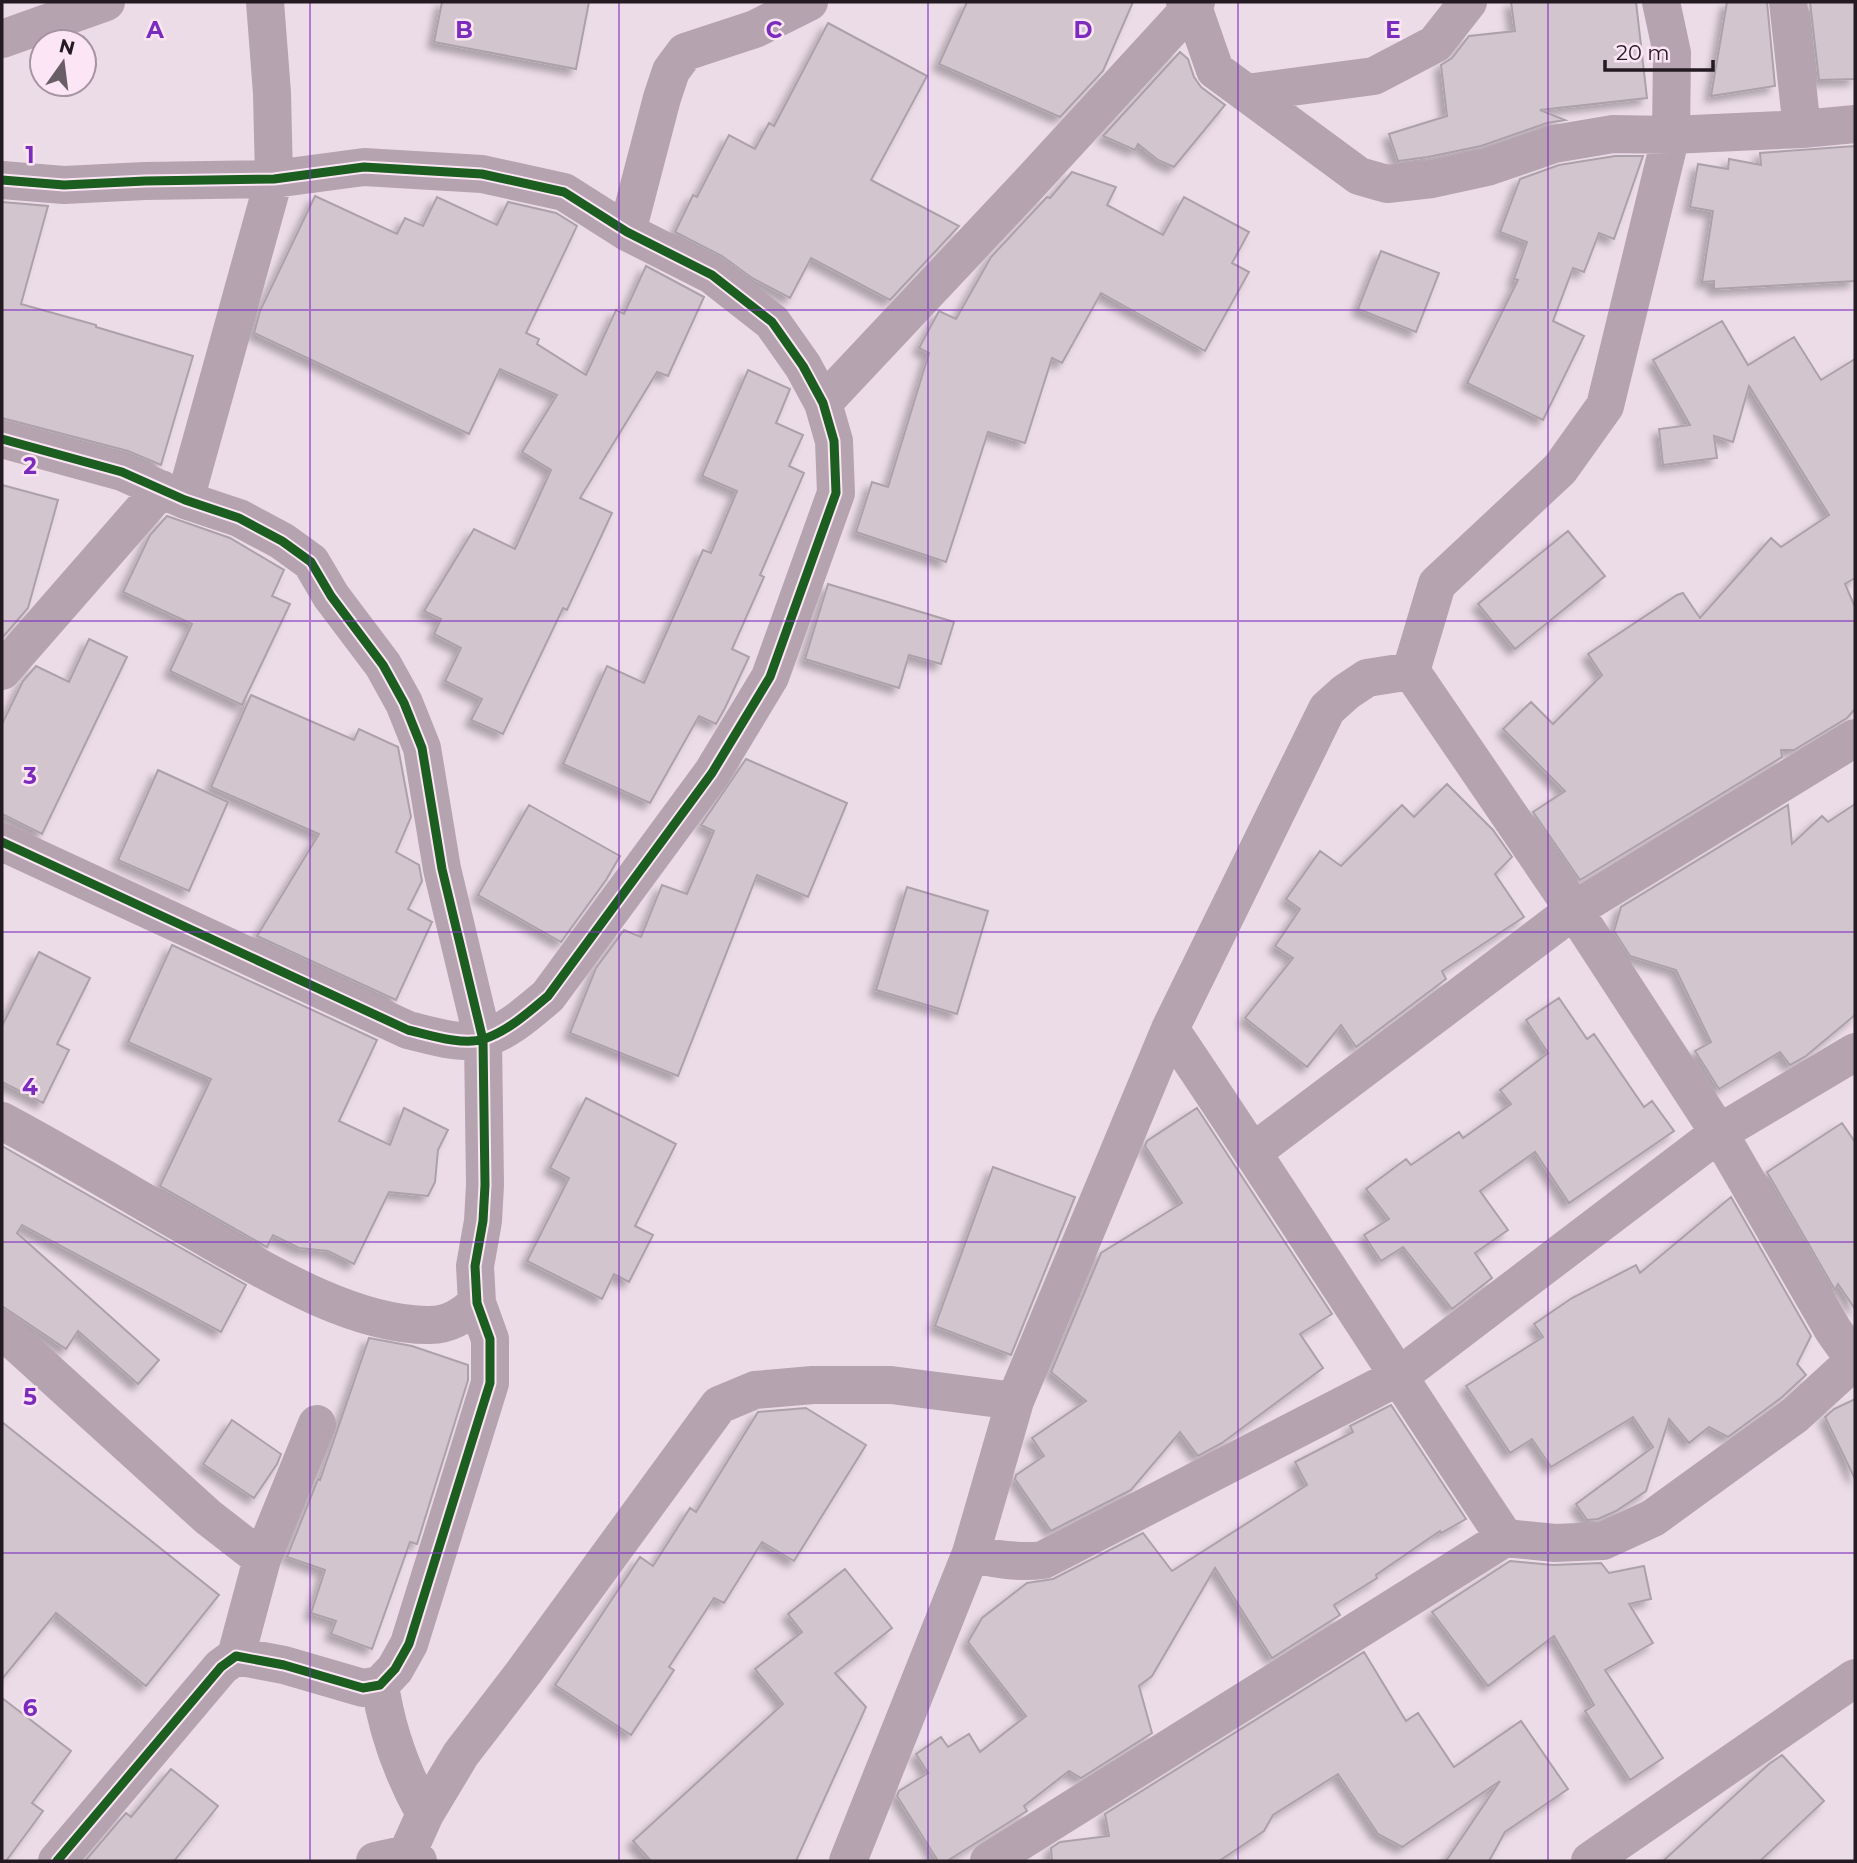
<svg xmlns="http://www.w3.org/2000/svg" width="1857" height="1863" font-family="Montserrat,sans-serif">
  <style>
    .building { fill: #d2c5ce; stroke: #ada1a9; stroke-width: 2; filter: url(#shadow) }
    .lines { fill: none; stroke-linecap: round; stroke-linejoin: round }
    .minor { stroke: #b5a3b0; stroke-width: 38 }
    .cycleway-casing { stroke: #fce5f5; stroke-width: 13 }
    .cycleway { stroke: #1b5e20; stroke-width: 9 }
    .grid { fill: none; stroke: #7b2cbf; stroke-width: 2; stroke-opacity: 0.55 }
    .grid-label { font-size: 23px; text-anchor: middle; font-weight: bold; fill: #7b2cbf; stroke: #fce5f5; stroke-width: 5; stroke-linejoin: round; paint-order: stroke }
  </style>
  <defs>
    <filter id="shadow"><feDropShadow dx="-6" dy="6" stdDeviation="3.5" flood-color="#0004"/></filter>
  </defs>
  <rect width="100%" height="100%" fill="#ecdce7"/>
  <path class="building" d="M442,2H589L576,69L434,42Z
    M967,2H1133L1103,71L1060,117L939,64Z
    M1511,2H1636L1647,98L1540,110L1565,120L1547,123L1481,146L1428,157L1398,161L1389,134L1447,116L1441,65L1452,58L1469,36L1515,31Z
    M1727,2H1767L1775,86L1711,96Z
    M1810,2H1855V79L1819,80Z
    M828,23L927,76L871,180L959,226L890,300L811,258L790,298L752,278L722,256L675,232L693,195L697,197L729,135L755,149L769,123L774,126Z
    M1180,52L1188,59L1194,77L1201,87L1225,105L1174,167L1158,160L1138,144L1135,150L1103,136Z
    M1855,146V281L1714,289V281L1702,282L1713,211L1690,207L1698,164L1728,169L1729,159L1761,165L1760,153Z
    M1615,156H1643L1614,239L1599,233L1584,272L1573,268L1553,321L1584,336L1543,420L1467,383L1518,280L1514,279L1527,242L1500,232L1520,179L1559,165Z
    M1072,172L1116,187L1107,205L1163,235L1184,197L1249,232L1232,263L1249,272L1205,351L1101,293L1062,363L1052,358L1025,443L988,432L946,562L856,532L872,482L888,487L929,353L919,348L939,311L956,319L991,257L1047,197L1050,198Z
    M315,196L397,234L405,218L423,226L437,197L497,225L508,202L556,213L577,226L526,333L539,339L537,344L586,375L616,310L624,314L646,266L704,297L668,376L657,372L580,498L612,513L567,610L563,608L503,734L471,720L482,699L445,681L461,648L434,634L441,619L424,611L474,529L515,549L551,470L522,452L557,395L500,369L469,434L254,333L260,311Z
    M2,202L48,206L21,304L96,325V327L193,356L161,465L128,451L2,418Z
    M1381,251L1439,273L1416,332L1358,309Z
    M1722,321L1748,365L1794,337L1821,380L1855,359V578L1845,584L1855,607V709L1847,718L1794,750H1781L1782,757L1580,880L1533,812L1565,791L1503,729L1531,702L1553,724L1602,675L1588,654L1677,595L1683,593L1700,618L1771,538L1781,547L1829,515L1749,386L1733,442L1714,436L1717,458L1663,465L1659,429L1690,425L1653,360Z
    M748,370L790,389L776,423L803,435L789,466L804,473L760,575L764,577L732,649L749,657L725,708L716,724L699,716L650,803L563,764L607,666L644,683L703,550L711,553L737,491L702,476Z
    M2,485L58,500L28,608L2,638Z
    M167,516L230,538L284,570L272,596L290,604L242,705L170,671L192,624L123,592L150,535Z
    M1568,531L1605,576L1515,649L1478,604Z
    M828,584L954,622L941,664L909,655L899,688L805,659Z
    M89,639L127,657L42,834L2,814V724L23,681L36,666L69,682Z
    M251,695L354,740L359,729L398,747L411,817L396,852L419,865L422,881L408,909L432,922L396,1000L257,936L319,834L211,787Z
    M746,759L847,803L808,897L757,875L678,1076L570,1033L596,968L624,930L641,937L662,885L687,894L714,831L701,825Z
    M158,770L228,802L189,891L118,860Z
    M1447,784L1493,830L1512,857L1495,874L1524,917L1442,971L1446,979L1356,1047L1341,1025L1307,1067L1245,1018L1293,958L1275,946L1300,909L1286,899L1320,851L1341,866L1402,805L1414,817Z
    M1855,804V1015L1806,1056L1790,1065L1780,1052L1719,1089L1695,1051L1711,1042L1676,970L1630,956L1614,931L1621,907L1788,805L1792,844L1822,816L1828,822Z
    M529,805L620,856L606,880L561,942L478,895Z
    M907,887L988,911L957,1014L876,990Z
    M172,945L377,1040L339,1121L390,1145L404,1108L448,1130L438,1150L435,1182L428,1196L389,1192L354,1264L328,1251L299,1248L273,1235L267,1247L160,1186L211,1079L128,1042Z
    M39,952L90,978L57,1044L69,1050L43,1103L2,1082V1026Z
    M1559,998L1587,1039L1594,1034L1644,1107L1652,1101L1674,1131L1569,1203L1535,1152L1480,1191L1508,1230L1475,1253L1492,1278L1452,1309L1403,1247L1381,1261L1364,1235L1389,1219L1366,1189L1406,1159L1411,1165L1459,1132L1463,1138L1511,1104L1500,1090L1548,1053L1526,1020Z
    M586,1098L676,1144L635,1226L653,1235L629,1282L614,1274L602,1299L527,1261L569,1178L550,1168Z
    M1197,1108L1332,1314L1300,1334L1323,1368L1222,1443L1198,1456L1180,1432L1131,1490L1051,1531L1015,1479L1016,1475L1044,1456L1032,1438L1086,1401L1051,1372L1101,1253L1182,1203L1145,1146L1147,1141Z
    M1842,1123L1855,1142V1309L1838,1284L1835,1290L1767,1172Z
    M2,1146L246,1285L221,1332L22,1225L17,1233L159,1360L138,1384L78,1331L66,1349L2,1306Z
    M993,1167L1075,1197L1011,1355L935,1326Z
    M1731,1197L1811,1336L1797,1364L1806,1375L1781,1398L1728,1437L1709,1427L1689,1443L1669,1419L1646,1491L1616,1511L1598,1519L1587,1520L1576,1504L1653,1447L1633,1417L1551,1467L1532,1439L1510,1453L1466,1386L1543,1337L1534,1324L1572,1298L1636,1265L1640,1273Z
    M369,1338L412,1346L468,1365V1380L417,1544L410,1542L372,1649L331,1634L336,1621L311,1613L325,1570L287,1557L318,1479L320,1480Z
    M1855,1399V1479L1825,1417L1834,1409Z
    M1391,1405L1466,1519L1441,1533L1440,1531L1376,1575L1377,1578L1334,1605L1340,1615L1272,1658L1215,1568L1152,1676L1139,1686L1152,1733L1081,1778L1069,1771L1024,1806L1027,1811L947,1861H938L897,1796L899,1791L928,1773L916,1754L941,1737L948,1747L969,1734L980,1752L1026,1716L968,1642L982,1618L1027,1583L1053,1579L1143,1533L1172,1571L1307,1485L1295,1462L1353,1432L1350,1426Z
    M806,1408L866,1445L794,1561L762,1542L724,1603L714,1598L669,1667L674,1670L631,1735L555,1685L640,1557L653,1566L690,1508L696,1512L758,1412Z
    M232,1420L281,1454L277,1464L254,1498L203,1464Z
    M2,1422L219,1595L146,1686L56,1613L2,1679Z
    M1510,1561L1553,1565L1601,1563L1609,1573L1644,1566L1651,1599L1629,1604L1653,1643L1605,1670L1663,1758L1630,1780L1585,1711L1594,1705L1554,1636L1488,1686L1432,1612Z
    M845,1569L892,1628L835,1673L866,1707L796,1861H651L633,1841L783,1704L755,1669L802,1632L788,1614Z
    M1364,1652L1406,1721L1418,1713L1454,1767L1521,1721L1568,1789L1505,1832L1489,1861H1446L1500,1781L1402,1847L1378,1834L1338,1774L1273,1815L1264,1831L1219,1861H1052L1051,1848L1060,1842L1109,1836L1105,1814Z
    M2,1698L71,1751L32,1803L43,1811L6,1861H2Z
    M1782,1755L1824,1801L1760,1861H1663L1769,1764Z
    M171,1769L218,1806L174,1861H85L126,1813L131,1817Z"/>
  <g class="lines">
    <path class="minor" d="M1185,2L1193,7L1215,70L1359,176L1387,184L1432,179L1487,167L1554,144L1613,134L1671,135L1802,129L1855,124
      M1661,2L1672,53L1671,135L1605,406L1560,469L1437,584L1411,671L1574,910L1719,1133L1833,1330L1855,1361
      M1788,2L1802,129
      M2,39L106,2
      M1246,93L1374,76L1435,44L1468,2
      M2,180L64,185L145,181L274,179L364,167L482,174L564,192L627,232L712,275L772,322L803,366L823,403L834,441L836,493L770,677L712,773L548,996C529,1012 508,1031 484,1039C463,1046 429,1035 408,1030L2,842
      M627,232L662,98L671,71L685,52L755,29L809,2
      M823,403L1027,186L1196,2
      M2,439L122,472L185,500L239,518L282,541L311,562L331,596L383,665L404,703L422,748L442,869L483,1040L485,1185L483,1221L475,1266L477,1303L490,1339V1383L409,1644L395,1669L380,1685L363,1688L284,1665L236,1656L221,1667L57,1861
      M185,500L274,179L272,93L265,2
      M2,671L161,489
      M1170,1029C1284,1197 1392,1369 1505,1538
      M2,1121C66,1155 128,1193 191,1229C258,1267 351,1326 430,1325C449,1325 463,1316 477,1303
      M1253,1152L1574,910L1855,738
      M2,1330L208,1517L262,1559
      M971,1553C996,1560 1018,1563 1043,1560L1398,1377L1719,1133L1855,1052
      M236,1656L262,1559L317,1424
      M380,1685C387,1732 402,1773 425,1814
      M407,1854L425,1814L461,1754L524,1672L719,1405L755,1390L813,1385H891L1015,1401
      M375,1861L407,1854L418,1861
      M848,1861L971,1553L1015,1401L1170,1029L1327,709L1346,692L1367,678L1411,671
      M989,1861L1505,1538L1555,1543L1603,1541L1653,1518L1795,1415L1854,1361
      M1590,1861L1855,1678"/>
    <g class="cycleway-casing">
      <path id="cycleway" d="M2,180L64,185L145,181L274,179L364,167L482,174L564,192L627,232L712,275L772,322L803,366L823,403L834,441L836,493L770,677L712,773L548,996C529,1012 508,1031 484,1039C463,1046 429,1035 408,1030L2,842
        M2,439L122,472L185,500L239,518L282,541L311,562L331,596L383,665L404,703L422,748L442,869L483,1040L485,1185L483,1221L475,1266L477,1303L490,1339V1383L409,1644L395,1669L380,1685L363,1688L284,1665L236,1656L221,1667L57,1861"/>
    </g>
    <use href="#cycleway" class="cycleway"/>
  </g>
  <path class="grid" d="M310,2V1861M619,2V1861M928,2V1861M1238,2V1861M1548,2V1861M2,310H1855M2,621H1855M2,932H1855M2,1242H1855M2,1553H1855"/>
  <g class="grid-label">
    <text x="155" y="38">A</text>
    <text x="464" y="38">B</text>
    <text x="774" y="38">C</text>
    <text x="1083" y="38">D</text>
    <text x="1393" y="38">E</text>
    <text x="30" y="163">1</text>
    <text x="30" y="474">2</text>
    <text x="30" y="784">3</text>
    <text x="30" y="1095">4</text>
    <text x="30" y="1405">5</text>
    <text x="30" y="1716">6</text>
  </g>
  <rect width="1857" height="1863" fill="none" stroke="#241a21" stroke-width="7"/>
  <g transform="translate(63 63) rotate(14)"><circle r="33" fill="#fce5f5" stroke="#a694a0" stroke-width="2"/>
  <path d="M0-5L12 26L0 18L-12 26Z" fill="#6a5e66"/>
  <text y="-10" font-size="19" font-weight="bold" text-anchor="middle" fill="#241a21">N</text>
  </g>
  <path d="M1605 60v10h108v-10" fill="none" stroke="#241a21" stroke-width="3.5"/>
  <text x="1616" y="60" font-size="21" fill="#241a21" stroke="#fce5f5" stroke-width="5" paint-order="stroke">20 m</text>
</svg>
